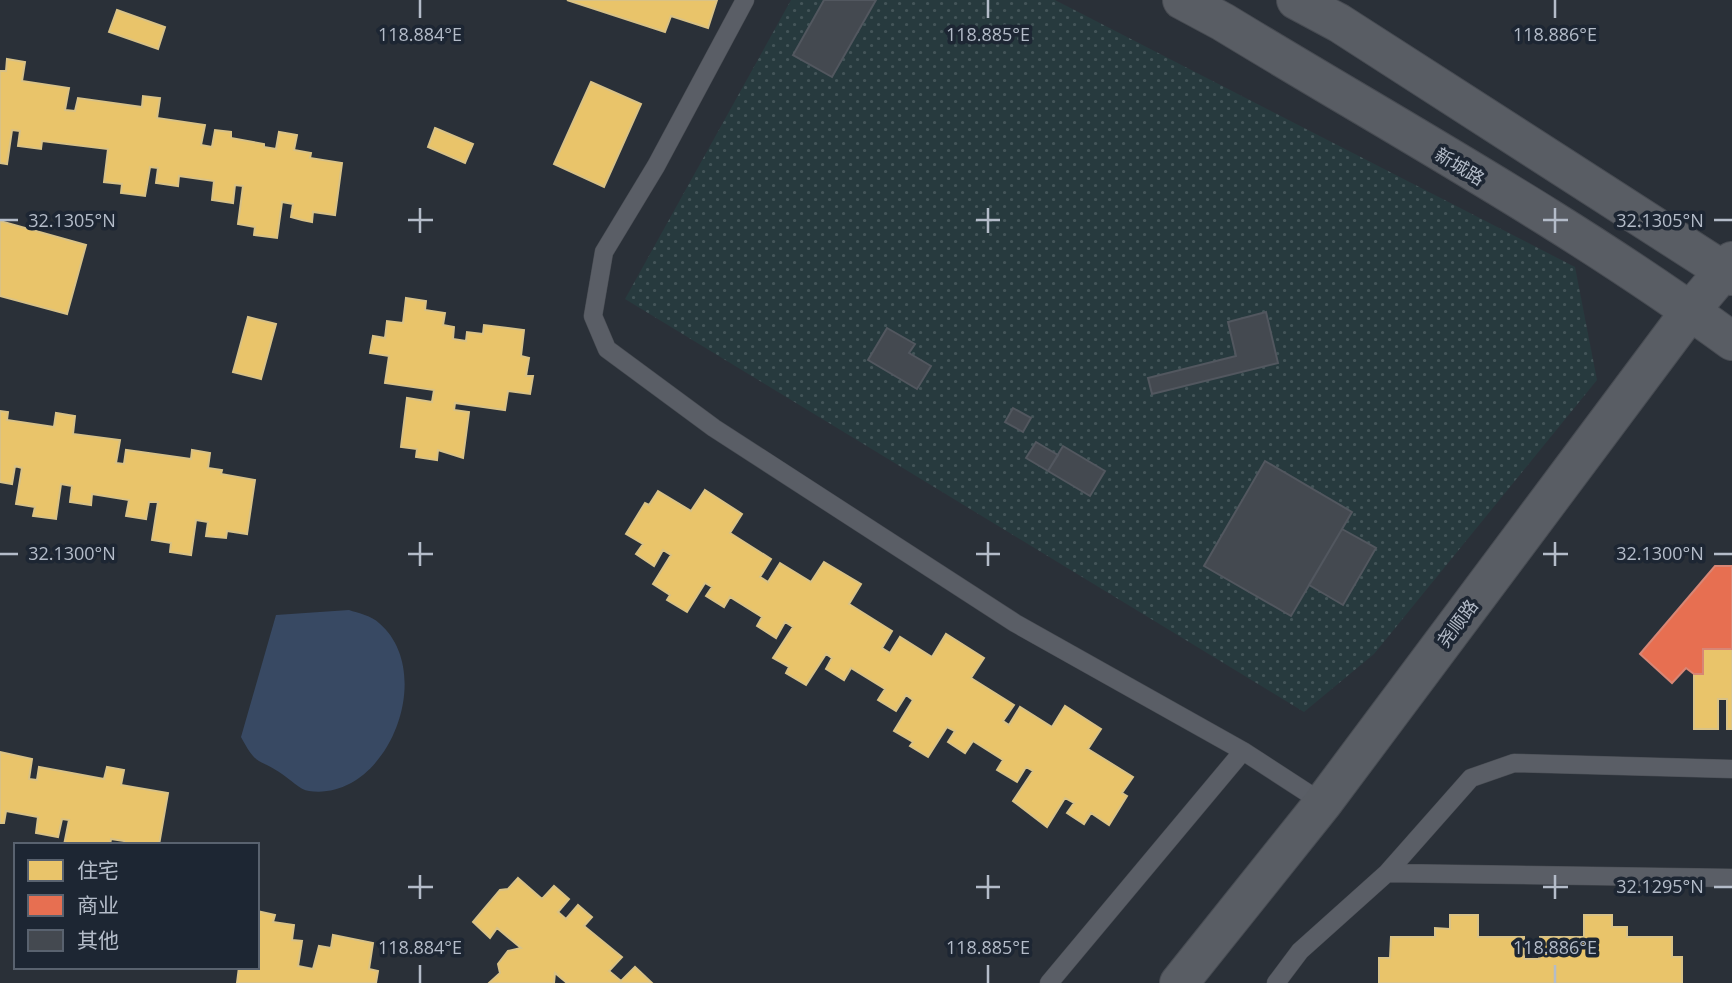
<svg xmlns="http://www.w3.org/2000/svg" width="1732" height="983" font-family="'Open Sans','Noto Sans SC',sans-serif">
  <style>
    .green { fill: url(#green-dots) }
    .water { fill: #384963 }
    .homes { fill: #e9c46a; stroke: #d9c286; stroke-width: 2 }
    .shops { fill: #e76f51; stroke: #d88675; stroke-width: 2 }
    .building { fill: #444950; stroke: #52575f; stroke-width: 2 }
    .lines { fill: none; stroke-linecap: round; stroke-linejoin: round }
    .lane-casing { stroke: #484c53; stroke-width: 19 }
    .secondary-casing { stroke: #484c53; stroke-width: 40 }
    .lane { stroke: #5a5e66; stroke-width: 18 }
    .secondary { stroke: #595d64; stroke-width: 38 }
    .ticks { fill: none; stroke: #b4bcc9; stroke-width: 2.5 }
    .labels { text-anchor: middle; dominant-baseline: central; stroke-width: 7; stroke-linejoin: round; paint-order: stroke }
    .street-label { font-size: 18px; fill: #b4bcc9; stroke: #1d2633 }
    .ticks-label { font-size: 18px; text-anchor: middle; fill: #b4bcc9; stroke: #1d2633; stroke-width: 7; stroke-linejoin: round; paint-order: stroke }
  </style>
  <defs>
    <pattern id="green-dots" width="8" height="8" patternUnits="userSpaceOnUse" patternTransform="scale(1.75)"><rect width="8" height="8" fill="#273a3e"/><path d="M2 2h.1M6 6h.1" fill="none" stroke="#445559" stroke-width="1.8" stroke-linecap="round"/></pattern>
  </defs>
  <rect width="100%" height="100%" fill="#2a3038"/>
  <path class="green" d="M791,0H1055L1575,267L1597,380L1374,654L1304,712L625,299Z"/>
  <path class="water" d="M349,610C358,613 372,616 379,623C438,673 387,802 309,791C300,790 290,779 282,774C257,757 257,767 241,737L276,615Z"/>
  <path class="homes" d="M567,0H717L708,28L671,16L665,32Z
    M117,10L165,27L158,49L109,32Z
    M7,59L25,62L22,81L69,88L65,110L75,111L78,98L142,107L143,96L160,98L157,118L205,125L201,145L212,147L215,130L231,132V138L264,144V147L276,149L279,132L297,135L294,150L311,153L310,158L342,163L335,215L313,212L312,222L302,220L291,217L293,204L282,202L277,238L254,235L255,227L238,224L243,186L235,185L233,203L212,200L214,181L179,176L178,186L156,183L158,168L150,167L145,196L121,193L122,184L104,182L108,149L42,141L41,149L18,146L20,131L12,130L7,164L0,163V71H6Z
    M591,82L641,104L604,187L554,164Z
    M435,128L473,144L465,163L428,147Z
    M0,221L86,245L67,314L0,296Z
    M406,298L426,301L425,310L445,313L443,325L454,327L453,339L466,341L467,332L483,334L484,325L524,330L521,356L529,358L526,376H533L530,394L508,391L505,410L455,403L454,410L469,412L463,458L438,450L437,460L416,457L417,449L401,447L407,398L432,402L434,390L385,383L389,356L370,353L373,336L385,338L387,321L403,323Z
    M248,317L276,324L261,379L233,372Z
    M0,411L8,412L7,420L54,427L56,413L75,416L73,434L120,440L116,463L124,464L126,450L191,459L192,450L210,453L208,468L222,470L221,474L255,480L247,534L227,531L226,538L206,536L208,522L196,520L191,555L170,552L171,543L152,540L158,502H149L146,519L126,516L129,500L92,494L91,505L70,502L72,486L61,484L56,519L33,516L35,507L16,504L22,468L15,466L12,484L0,482Z
    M705,490L742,514L730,533L771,559L760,577L768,582L780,563L811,582L824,562L861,584L849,604L892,631L882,648L890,653L900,637L932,657L946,634L984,658L971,678L1014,705L1003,721L1009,725L1020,707L1052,727L1065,706L1101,729L1088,749L1133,777L1122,793L1127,796L1109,825L1091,813L1084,824L1067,813L1074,803L1065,798L1047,827L1013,801L1033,771L1026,767L1017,782L997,770L1003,760L973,741L965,753L948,742L955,731L947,727L928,757L910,746L913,742L894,731L913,700L906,695L896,711L878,700L885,689L851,668L844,680L826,669L832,658L826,654L806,685L786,673L789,667L773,658L793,627L785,622L776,638L757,626L762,617L730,597L724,607L706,596L712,587L705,583L687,612L667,600L670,595L653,584L671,555L663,550L654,566L636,554L643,544L626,534L645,503L649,505L658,491L691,511Z
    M1703,649H1732V729H1727V699H1718V729H1694V674H1703Z
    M0,752L32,759L29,779L37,780L39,767L104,779L107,767L124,770L121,785L168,793L159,845H123L124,841L111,839L110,845H64L69,820L62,819L58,837L36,833L38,817L6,811L4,823H0Z
    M518,878L542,899L554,886L569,899L558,912L566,919L578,905L592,917L584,926L622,957L609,971L621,981L635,967L652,983H567L555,973L554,983H489L500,973L498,964L508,951L521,948L497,928L490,938L473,922L500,890L508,889Z
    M257,911L275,915L273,922L294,925L292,940L302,941L298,966L313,969L319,946L331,948L333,935L373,943L369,969L378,971L376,983H237L239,967H257Z
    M1450,915H1478V937H1524V959H1539L1540,937H1584V915H1612V927H1627V937H1672V957H1682V983H1379V958H1390L1391,937H1435V928L1450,929Z"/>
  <path class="shops" d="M1715,566H1732V649H1703V674H1694L1686,668L1672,683L1640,654Z"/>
  <path class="building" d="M824,0H876L832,77L793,55Z
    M1266,312L1278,363L1152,394L1148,378L1236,356L1228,322Z
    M887,328L915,344L909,353L931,366L917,389L868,360Z
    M1013,408L1031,418L1023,432L1005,422Z
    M1036,442L1058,455L1048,471L1026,458Z
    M1063,446L1105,471L1090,496L1048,471Z
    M1265,461L1352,512L1291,616L1204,566Z
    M1342,529L1376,548L1343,605L1309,585Z"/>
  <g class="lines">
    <g class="lane-casing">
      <path id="lane" d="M745,0L656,166L604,252L593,316L607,349L714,428L1015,623L1243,751L1323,803
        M1387,873L1732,878
        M1049,983L1243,751
        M1276,983L1300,951L1387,873L1471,778L1514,763L1732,769"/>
    </g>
    <g class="secondary-casing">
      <path id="secondary" d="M1182,0L1223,22C1392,125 1573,224 1732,341
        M1296,0L1339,23L1732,276
        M1179,983L1323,803L1691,310L1732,261"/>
    </g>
    <use href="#lane" class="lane"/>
    <use href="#secondary" class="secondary"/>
  </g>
  <path class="ticks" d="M420,0V18M988,0V18M1555,0V18M420,208V233M988,208V233M1555,208V233M0,220H18M408,220H433M976,220H1000M1543,220H1568M1714,220H1732M420,542V566M988,542V566M1555,542V566M0,554H18M408,554H433M976,554H1000M1543,554H1568M1714,554H1732M420,875V899M988,875V899M1555,875V899M408,887H433M976,887H1000M1543,887H1568M1714,887H1732M420,965V983M988,965V983M1555,965V983"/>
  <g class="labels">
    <g class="street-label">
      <text transform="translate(1460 166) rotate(31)">新城路</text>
      <text transform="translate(1457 623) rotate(-53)">尧顺路</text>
    </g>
  </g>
  <g class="ticks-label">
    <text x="420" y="41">118.884°E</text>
    <text x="988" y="41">118.885°E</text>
    <text x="1555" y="41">118.886°E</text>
    <text x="72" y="227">32.1305°N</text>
    <text x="1660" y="227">32.1305°N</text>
    <text x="72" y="560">32.1300°N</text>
    <text x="1660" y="560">32.1300°N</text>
    <text x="1660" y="893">32.1295°N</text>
    <text x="420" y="954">118.884°E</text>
    <text x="988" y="954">118.885°E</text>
    <text x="1555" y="954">118.886°E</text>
  </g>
  <rect x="14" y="843" width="245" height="126" fill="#1d2633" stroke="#59626f" stroke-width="2"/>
  <rect x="28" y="860" width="35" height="21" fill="#e9c46a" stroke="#59626f" stroke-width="2"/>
  <text x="77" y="878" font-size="21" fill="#b4bcc9">住宅</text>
  <rect x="28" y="895" width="35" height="21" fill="#e76f51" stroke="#59626f" stroke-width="2"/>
  <text x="77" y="913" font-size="21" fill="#b4bcc9">商业</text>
  <rect x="28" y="930" width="35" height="21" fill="#444950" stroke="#59626f" stroke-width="2"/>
  <text x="77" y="948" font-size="21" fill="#b4bcc9">其他</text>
</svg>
